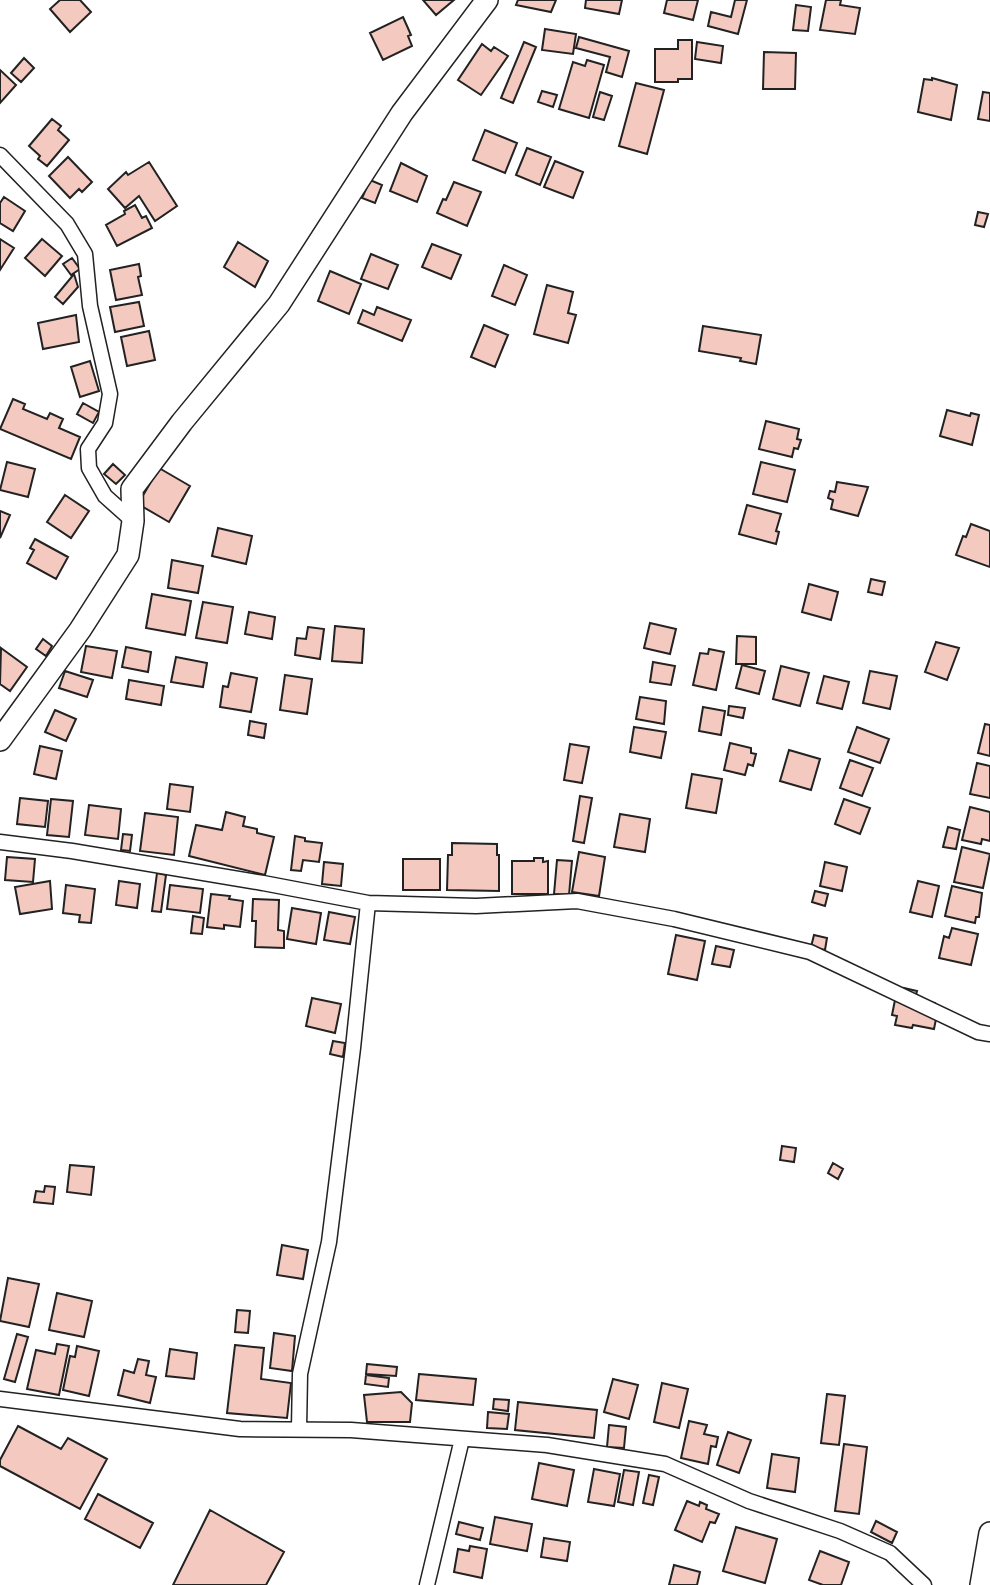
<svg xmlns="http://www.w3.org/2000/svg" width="990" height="1585" font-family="'Exo 2',sans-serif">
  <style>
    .building { fill: #f3c9c0; stroke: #222; stroke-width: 2 }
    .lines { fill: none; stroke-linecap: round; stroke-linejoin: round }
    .street-casing { stroke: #222; stroke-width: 17 }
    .secondary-casing { stroke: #222; stroke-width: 24 }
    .street { stroke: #fff; stroke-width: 14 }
    .secondary { stroke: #fff; stroke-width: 21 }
  </style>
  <rect width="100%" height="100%" fill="#fff"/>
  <path class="building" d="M60,0H80L91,12L70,32L50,9Z
    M423,0H454L436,15Z
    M518,0H556L551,12L516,5Z
    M586,0H622L619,14L585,8Z
    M667,0H698L693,20L664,13Z
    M735,0H747L738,34L708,26L711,12L731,17Z
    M826,0H841L840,5L860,8L855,34L820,30Z
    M796,5L811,7L808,31L793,30Z
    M403,17L411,35L408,36L412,46L383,60L370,33Z
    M545,29L576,34L573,54L542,50Z
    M579,37L629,51L622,77L606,72L610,57L576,48Z
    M678,40H692V79H678V82H655V49H678Z
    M524,42L536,47L513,103L501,98Z
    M697,42L723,46L721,63L695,59Z
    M482,44L491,51L494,47L508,56L481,95L458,80Z
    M764,52L796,53L795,89H763Z
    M24,58L34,68L21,82L11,73Z
    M587,60L604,65L589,118L559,109L573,62L585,66Z
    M0,70L16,85L0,103Z
    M932,78L957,85L951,120L918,112L924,79L932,80Z
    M636,83L664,90L647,154L619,146Z
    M542,91L557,95L553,107L538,102Z
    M600,92L612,96L604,120L593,117Z
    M983,92L990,93V121L978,119Z
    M52,119L61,126L58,130L69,140L47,166L38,159L40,156L29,146Z
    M485,130L517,143L505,173L473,160Z
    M527,148L551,157L540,185L516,175Z
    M68,157L92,182L82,192L79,189L70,198L49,176Z
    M555,161L583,172L573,198L544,187Z
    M149,162L177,206L155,221L139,196L125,208L108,189L126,172L128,175Z
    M401,163L427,176L417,202L390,191Z
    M370,180L382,185L375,203L362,198Z
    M454,182L481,192L467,226L437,213L443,199L446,200Z
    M4,197L25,211L13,231L0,223V203Z
    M135,205L142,218L146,216L152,228L117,246L106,225L125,214L124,211Z
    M978,212L988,214L984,227L975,225Z
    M0,239L14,248L0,270Z
    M42,239L62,256L45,276L25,258Z
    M238,242L268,261L255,287L224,267Z
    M432,244L461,255L451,279L422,267Z
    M371,254L398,265L388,289L361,279Z
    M72,258L80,269L71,275L63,264Z
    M139,264L141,276L138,277L142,295L116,300L110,270Z
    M504,265L527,275L515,305L492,296Z
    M330,271L361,284L349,314L318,301Z
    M74,274L78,287L63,304L55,297Z
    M547,285L573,292L568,313L576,315L568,343L534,334Z
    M139,302L144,326L115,332L110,307Z
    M377,307L411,320L402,341L358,323L363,310L374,315Z
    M76,315L79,342L43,349L38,323Z
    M484,325L508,335L495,367L471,357Z
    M703,326L761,335L756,364L740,361L741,358L699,351Z
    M149,331L155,360L127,366L121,337Z
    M90,361L99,391L80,397L71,367Z
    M13,399L25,404L23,409L47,419L50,413L63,419L59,428L80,437L71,459L0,429Z
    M83,403L99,412L93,423L77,414Z
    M947,410L970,416L971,413L979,415L972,445L940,436Z
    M766,421L799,429L797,439L801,440L798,449L794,448L792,457L759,449Z
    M7,462L35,469L28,497L0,490Z
    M761,462L795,470L787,502L753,494Z
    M113,464L125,475L116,484L104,474Z
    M159,468L190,486L169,522L138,504Z
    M837,482L868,487L858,516L831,509L833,500L828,498L830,491L835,492Z
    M65,495L89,511L71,538L47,522Z
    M747,505L781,514L776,531L779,532L776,544L739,534Z
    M0,511L10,515L0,538Z
    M971,524L990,531V567L956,555L963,536L966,537Z
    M218,528L252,536L246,564L212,556Z
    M35,539L68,557L56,579L27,563L34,550L30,548Z
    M172,560L203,566L198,593L168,588Z
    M871,579L885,582L882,595L868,592Z
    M809,584L838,592L831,620L802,612Z
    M152,594L191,601L185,635L146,628Z
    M203,602L233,607L227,643L196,638Z
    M249,612L275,617L272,639L245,634Z
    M650,623L676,629L670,654L644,648Z
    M335,626L364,629L362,663L332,661Z
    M308,627L324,629L320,659L295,655L297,638L306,639Z
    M737,636L756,637V664H736Z
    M43,639L52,646L46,656L36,649Z
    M936,642L959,648L947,680L925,672Z
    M86,646L117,651L112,678L81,672Z
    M126,647L151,652L148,672L122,667Z
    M1,648L27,667L10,691L0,684Z
    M709,649L724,652L716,690L693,685L700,653L708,654Z
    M176,657L207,663L203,687L171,682Z
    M653,662L675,666L671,685L650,682Z
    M742,665L765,671L759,694L736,688Z
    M781,666L809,673L800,706L773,699Z
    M65,671L93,680L87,697L59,688Z
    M870,671L897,676L890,709L863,703Z
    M231,673L257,678L251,712L220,707L223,686L228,687Z
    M285,675L312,679L307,714L280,710Z
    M824,676L849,682L842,709L817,703Z
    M129,680L164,686L161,705L126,699Z
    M640,697L666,701L664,724L636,719Z
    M729,706L745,708L743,718L728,715Z
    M703,707L725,711L721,735L699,731Z
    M55,710L76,719L66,741L45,732Z
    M250,721L266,724L264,738L248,735Z
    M985,724L990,725V756L978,753Z
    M634,727L666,732L661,758L630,752Z
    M857,727L889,739L880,763L848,752Z
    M730,743L751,748V753L756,754L753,766L748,764L745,775L724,770Z
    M570,744L589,747L582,783L564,780Z
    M40,746L62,751L56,779L34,774Z
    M789,750L820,759L811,790L780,781Z
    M850,760L873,768L862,796L840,788Z
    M977,763L990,766V798L970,794Z
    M692,774L722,779L716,813L686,808Z
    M170,784L193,787L190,812L167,809Z
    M580,796L592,798L584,843L573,841Z
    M20,798L48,801L45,827L17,824Z
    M51,799L73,801L69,837L47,835Z
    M844,799L870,808L860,834L835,824Z
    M89,805L121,809L118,839L85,835Z
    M970,807L990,812V841L982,839L981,844L962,840Z
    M226,812L245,817L243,826L257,829V833L274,837L265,875L189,856L196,825L222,830Z
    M145,813L178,817L174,855L140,851Z
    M620,814L650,819L645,852L614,847Z
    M948,827L960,830L956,849L943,847Z
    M123,834L132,835L130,851L121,850Z
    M295,836L305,838V841L322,843L319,862L303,860L301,871L291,870Z
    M452,843L497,844V855H499V891L447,890L448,855H452Z
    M962,847L990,854L983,888L954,882Z
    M579,852L605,857L599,896L572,892Z
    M7,857L35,859L33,882L5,880Z
    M534,858H543V862L548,861V894H512V861H534Z
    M403,859H440V890H403Z
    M557,860L572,861L569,895L554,894Z
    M324,862L343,864L341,886L322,884Z
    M825,862L847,867L842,891L820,886Z
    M157,873L166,875L161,912L152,911Z
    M50,881L52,909L20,914L15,887Z
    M119,881L140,884L137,908L116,905Z
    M918,881L939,886L932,917L910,912Z
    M66,885L95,889L91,923L79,922L80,915L63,913Z
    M170,885L203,889L200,913L167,909Z
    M952,886L982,893L979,917H976L975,923L945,916Z
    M815,891L828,894L825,906L812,902Z
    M211,894L230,896L229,899L243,901L240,927L224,925V929L207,927Z
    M253,899L279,900L278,930L284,931V948L255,947L256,921H252Z
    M292,908L321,913L316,944L287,939Z
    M329,912L355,917L350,944L324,940Z
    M193,916L204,918L202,934L191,933Z
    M952,928L978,934L971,965L939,958L944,936L949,938Z
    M676,935L705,941L697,980L668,974Z
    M814,935L827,938L825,950L811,947Z
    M716,946L734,950L730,967L712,964Z
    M904,988L917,991L915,999L935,1003L933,1013L937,1014L934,1029L913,1025L912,1028L895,1025L897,1016L892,1015L896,995L902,996Z
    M312,998L341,1004L335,1033L306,1026Z
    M333,1041L345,1043L343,1057L330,1054Z
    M782,1146L796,1148L794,1162L780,1160Z
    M833,1163L843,1169L838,1179L828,1173Z
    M70,1165L94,1167L91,1195L67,1192Z
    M45,1186L55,1187L53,1204L34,1202L36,1191L44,1192Z
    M282,1245L308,1250L303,1279L277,1275Z
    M8,1278L39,1284L29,1327L0,1321Z
    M57,1293L92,1301L84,1337L49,1330Z
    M237,1310L250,1311L248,1333L235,1332Z
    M274,1333L295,1336L292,1371L270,1368Z
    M17,1334L28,1337L15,1382L4,1379Z
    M57,1344L69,1346L59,1395L27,1389L36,1350L55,1354Z
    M235,1345L264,1348L261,1379L291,1383L287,1418L227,1413Z
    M77,1346L99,1351L89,1396L63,1390L70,1356L75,1357Z
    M170,1349L197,1353L194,1379L166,1376Z
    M138,1359L149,1361L146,1375L156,1377L150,1403L118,1395L124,1370L134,1373Z
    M367,1364L397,1367L396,1376L366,1374Z
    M419,1374L476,1379L473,1405L416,1400Z
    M366,1375L389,1378L388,1387L365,1384Z
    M613,1379L638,1385L629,1419L604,1412Z
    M662,1383L688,1389L679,1428L654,1422Z
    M401,1392L412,1403L410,1422H367L364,1395Z
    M827,1394L845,1396L839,1445L821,1443Z
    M494,1399L509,1400L508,1411L493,1409Z
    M518,1402L597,1410L594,1438L515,1430Z
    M488,1412L509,1414L507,1429L487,1428Z
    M689,1421L707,1425L704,1434L718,1437L716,1447L711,1446L708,1464L681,1458Z
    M609,1425L626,1427L624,1448L607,1447Z
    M18,1426L61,1449L68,1438L107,1459L80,1509L0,1466V1460Z
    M728,1432L751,1440L739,1473L717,1465Z
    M844,1444L867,1447L859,1514L835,1511Z
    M772,1454L799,1458L795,1492L767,1488Z
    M539,1463L574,1470L567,1506L532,1499Z
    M594,1469L620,1474L614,1506L588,1502Z
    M624,1470L639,1472L633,1505L618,1502Z
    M649,1475L659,1477L653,1505L643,1503Z
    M98,1494L153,1523L140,1548L85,1519Z
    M687,1501L699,1506L700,1502L707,1505L706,1509L719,1514L715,1523L710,1522L702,1542L675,1530Z
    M210,1510L284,1552L266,1585H173Z
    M495,1517L532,1524L527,1551L490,1544Z
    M876,1521L897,1532L892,1543L871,1532Z
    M459,1522L483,1528L480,1540L456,1534Z
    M736,1527L777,1539L765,1583L723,1571Z
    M544,1538L570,1542L567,1561L541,1557Z
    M470,1546L487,1549L482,1578L454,1572L458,1549L469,1551Z
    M820,1551L849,1562L841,1585H823L809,1580Z
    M674,1565L700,1572L697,1585H669Z"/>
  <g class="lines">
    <g class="street-casing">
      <path id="street" d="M0,155L67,224L85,254L90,306L110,394L105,423L88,449L89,468L105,496L133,521
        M0,842L72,851L263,883L368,903L476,906L577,901L674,919L810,952L978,1032L990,1034
        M0,1399L240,1429L351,1430L547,1445L665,1464L749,1501L840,1531L890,1553L924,1585
        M299,1429L300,1374L329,1242L353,1048L368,903
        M427,1585L462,1439"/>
    </g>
    <g class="secondary-casing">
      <path id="secondary" d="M0,740L80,630L128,555L133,521L132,489L182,422L279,304L402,113L487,0
        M981,1585L990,1533"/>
    </g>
    <use href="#street" class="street"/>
    <use href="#secondary" class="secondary"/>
  </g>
</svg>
